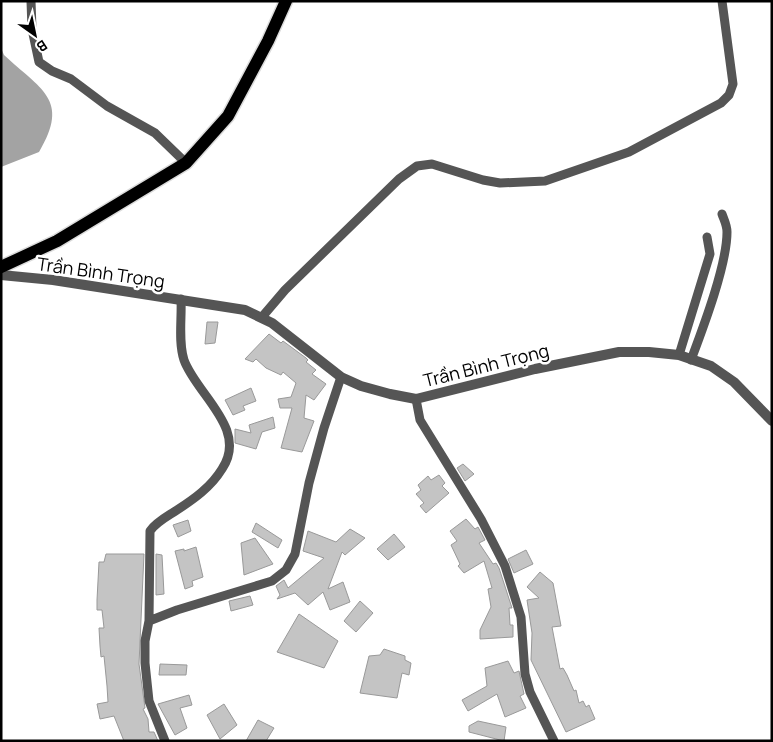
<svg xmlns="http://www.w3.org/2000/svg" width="773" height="742" font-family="Manrope,sans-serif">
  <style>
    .water { fill: #a3a3a3 }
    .building { fill: #c4c4c4; stroke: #999 }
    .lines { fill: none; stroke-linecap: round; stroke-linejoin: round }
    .primary-casing { stroke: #dbdbdb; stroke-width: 15 }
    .minor { stroke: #555; stroke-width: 9 }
    .tertiary { stroke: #555; stroke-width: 10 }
    .primary { stroke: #000; stroke-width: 12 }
    .labels { text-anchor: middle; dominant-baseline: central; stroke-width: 5; stroke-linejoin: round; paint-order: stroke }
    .street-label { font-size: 18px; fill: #000; stroke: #fff }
  </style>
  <rect width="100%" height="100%" fill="#fff"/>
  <path class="water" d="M1,48L4,55C40,89 71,99 39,152L1,167Z"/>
  <path class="building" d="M207,322H218L215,343L205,344Z
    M269,334L281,343L283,341L306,358L308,360L306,362L316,370L312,374L326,384L314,400L306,395L304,418L314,421L302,452L281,448L292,408H280L278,399L291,397L296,383L283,372L281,375L266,368L256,359L253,362L245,359Z
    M251,388L256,401L243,406L245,410L233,415L225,400Z
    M273,417L275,428L262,432L256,449L235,443V429L251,433L249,425Z
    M463,464L474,474L465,481L457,468Z
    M439,475L445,483L442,486L449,493L426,513L420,506L424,503L416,494L421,490L418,485L428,476L431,480Z
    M466,519L475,529L478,527L485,540L479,543L493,564L496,563L499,568L512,608H509L510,625H513V637L480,639V630L491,607L488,589L492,588L484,561L464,573L458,566L460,564L451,545L457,541L450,531Z
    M188,520L191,531L178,537L173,525Z
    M256,523L282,540L278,548L252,532Z
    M350,529L365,538L345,555L342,552L328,589L343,582L350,602L330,610L323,592L308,605L295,593L277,599L280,595L276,586L284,580L288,588L324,558L303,551L308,531L336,542Z
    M394,534L405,547L388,560L377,549Z
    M255,538L273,564L244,575L241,543Z
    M196,547L203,577L192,581L193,586L185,589L175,551L184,549V551Z
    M526,550L533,564L514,573L508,559Z
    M106,554H144L139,664L145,708L143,709L148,719L149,732H154L158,741H124L114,716L100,719L97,704L108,702L107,686L104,656L101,657L100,646L99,628H104L102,610H97V600L99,562H104Z
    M156,554L162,555L164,594L156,595Z
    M540,572L553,583L561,626L552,627L560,669L563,668L567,675L574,691L576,690L579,703L583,701L586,707L589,705L595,719L566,732L531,660L532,633L527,600L539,598L527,587Z
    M250,596L253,605L231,611L229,601Z
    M360,601L373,613L356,632L344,621Z
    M299,614L338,641L324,668L277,652Z
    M384,649L405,656V660L411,663L409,675L402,673L397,698L360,693L369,656L380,655Z
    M508,661L514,673L519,671L524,694L520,696L526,708L505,717L497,694L468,711L462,700L487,686L485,668Z
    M160,664L187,665L186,675H159Z
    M189,695L192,705L180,708L187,728L175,735L158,704Z
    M224,704L237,725L220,739L207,715Z
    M258,720L274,728L266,741H246Z
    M478,721L506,727L504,741L469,732V726Z"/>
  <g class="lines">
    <g class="primary-casing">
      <path id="primary" d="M1,267L57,241L186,163L228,116L268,41L286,1"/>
    </g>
    <path class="minor" d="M31,1L32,29L39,62L52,71L71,79L107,106L155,133L186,163
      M262,317L285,290L399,179L417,166L432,164L483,180L500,183L545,181L629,152L721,103L729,95L733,84L722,1
      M679,355L710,254L707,237
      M691,360C703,328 727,265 727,232C727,225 724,220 722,214
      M416,399L420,420L481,519L505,566L521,617L525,674L530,692L554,741
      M149,621L177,610L272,581L286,570L295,554L309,483L324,428L341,377
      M165,741L149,701L145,663V641L149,621L150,531C156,522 168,516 177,510C194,499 211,487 222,469C249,429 196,394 184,360C178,342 182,318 181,299"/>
    <path class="tertiary" d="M1,275L53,280L245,310L272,323L341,377L361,386L390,394L416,399L535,369L619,352H649L679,355L711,366L734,382L772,421"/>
    <use href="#primary" class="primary"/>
  </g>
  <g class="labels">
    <g class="street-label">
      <text transform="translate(101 272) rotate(8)">Trần Bình Trọng</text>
      <text transform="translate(486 365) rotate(-14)">Trần Bình Trọng</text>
    </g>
  </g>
  <rect width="773" height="742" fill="none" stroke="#000000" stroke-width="5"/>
  <g transform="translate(35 35) rotate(147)" stroke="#ffffff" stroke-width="4" paint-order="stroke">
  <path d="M0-4L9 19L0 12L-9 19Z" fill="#000000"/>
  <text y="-8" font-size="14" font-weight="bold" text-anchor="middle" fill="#000000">B</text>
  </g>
</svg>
